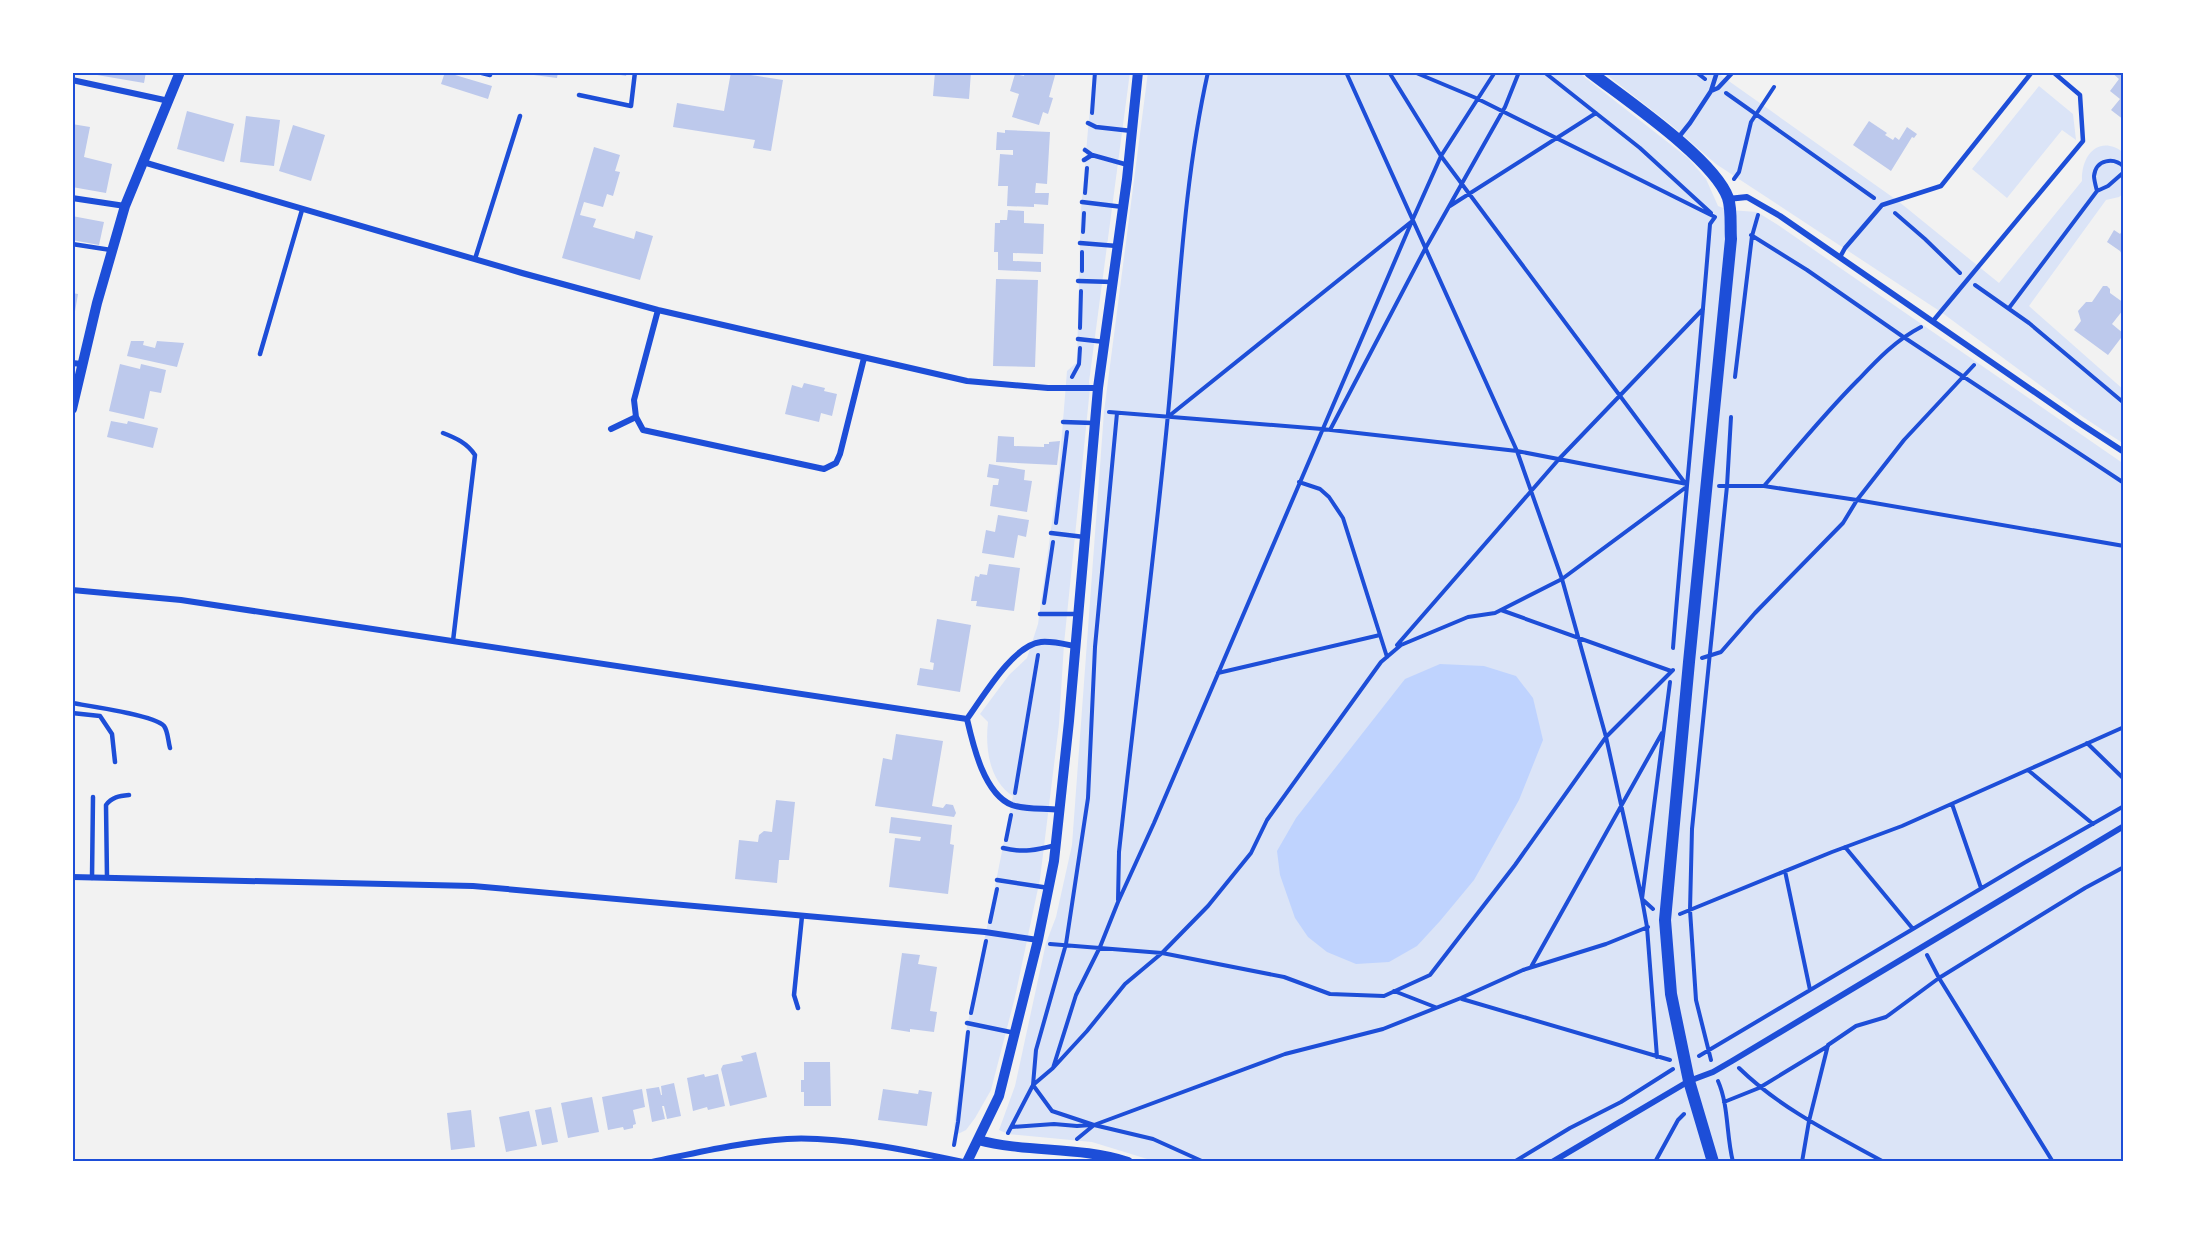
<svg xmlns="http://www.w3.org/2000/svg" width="2196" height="1234" font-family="Jost,sans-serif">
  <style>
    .green { fill: #dbe4f7 }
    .water { fill: #bfd3fe }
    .building { fill: #bdc9ec }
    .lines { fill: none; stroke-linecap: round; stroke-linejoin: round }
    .path { stroke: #1d4ed8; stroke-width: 4 }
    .service { stroke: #1d4ed8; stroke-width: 4.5 }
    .minor { stroke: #1d4ed8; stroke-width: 6 }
    .tertiary { stroke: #1d4ed8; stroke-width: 10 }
    .secondary { stroke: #1d4ed8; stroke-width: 12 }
    .neatline { fill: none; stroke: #1d4ed8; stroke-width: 2 }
  </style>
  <rect width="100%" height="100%" fill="#f2f2f2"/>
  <path class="green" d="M1093,72H1130L1089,382L1090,388L1064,644L1059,724L1040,879L1015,997L991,1090L975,1118L966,1130L958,1134L954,1127L965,1037L1013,796C989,781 985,748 988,722L980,714L1009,675L1027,658L1038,624L1059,471L1067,371L1076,363L1077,357L1081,210Z
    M1148,72H1578L1688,158L1706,179L1718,206L1729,210L1757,212L1778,225L2124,464V1162H1157L1092,1142L1008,1134L999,1130L1015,1086L1046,943L1056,917L1072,845L1104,412Z
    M1603,72H1716L1898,201L1999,283L2082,181C2081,154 2100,134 2124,153V193L2119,197L2106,200L2029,306L2124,390V444L2083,417L1941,312L1716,164L1670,124Z
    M2039,86L2073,114L2076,140L2062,130L2007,198L1972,169Z"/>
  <path class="water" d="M1440,664L1484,666L1516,676L1533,698L1543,740L1519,800L1474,880L1440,921L1417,946L1389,962L1356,964L1327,952L1308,937L1295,918L1280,875L1277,851L1296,818L1405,679Z"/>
  <path class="building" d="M97,72H146L144,83L97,75Z
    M445,72L492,86L488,99L441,84Z
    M527,72H558L557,78L526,74Z
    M605,72H627L626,76Z
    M731,72L783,80L771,151L753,148L755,140L673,127L677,103L724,111Z
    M935,72H971L969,99L933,96Z
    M1025,72H1056L1049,97L1053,98L1048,114L1043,112L1039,125L1012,117L1019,94L1010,91L1015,74L1024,76Z
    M2111,72H2124V120L2111,110L2120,99L2110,91L2119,79Z
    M187,111L234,124L224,162L177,149Z
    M246,116L280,120L274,166L240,162Z
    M1869,121L1887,133L1885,135L1893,140L1895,137L1899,140L1907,127L1917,134L1914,138L1912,137L1891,171L1853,145Z
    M72,124L90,127L84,157L112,164L106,193L72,187Z
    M293,125L325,135L311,181L279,171Z
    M1005,130L1050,132L1047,184L1036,183L1035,193H1049L1048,205L1034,204V207L1007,206L1008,186H998L1000,154L1013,155V150H996L997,132L1005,133Z
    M594,147L620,155L615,171L620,172L613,196L607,194L603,207L584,202L580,215L596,219L593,227L634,239L636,231L653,236L640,280L562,258Z
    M1008,210L1024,211V223L1044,224L1043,254L1013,253V261L1041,262V272L998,270V252H994L995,223H1000V220H1007Z
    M72,216L104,222L99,245L72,240Z
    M2124,228V258L2120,251L2107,242L2114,230L2120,234Z
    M996,279L1038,280L1035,367L993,366Z
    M2103,286H2107L2110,289V293L2124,303V311L2123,310L2112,324L2124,334L2108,355L2074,330L2081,321L2078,311L2086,302H2092Z
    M72,293L78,294L73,323H72Z
    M131,341H144L143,345L155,348L157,341L184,343L177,367L127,356Z
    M120,364L140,369L141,364L166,370L161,393L150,391L144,419L109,411Z
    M804,383L825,388L824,391L837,394L832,416L821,413L819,422L785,414L792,385L802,388Z
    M111,421L127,424L128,421L158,428L153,448L107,437Z
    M998,436L1014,437V446L1044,447V444H1049V442L1060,441L1057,465L996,462Z
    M989,464L1025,470L1024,480L1032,481L1027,512L990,506L993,485H998L999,479L987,477Z
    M998,515L1029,520L1026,537L1018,535L1014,558L982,553L986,530L995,532Z
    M989,564L1020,568L1014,611L976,606L977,601H971L975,576L979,577L980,574L987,575Z
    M937,619L971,625L960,692L917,685L920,668L933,670L934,663L930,662Z
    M896,734L943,741L932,806L943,808L946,804L953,805L956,813L954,817L875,806L883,758L892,760Z
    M776,800L795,802L789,860H779L777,883L735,879L739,840L758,842L759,835L764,831L772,832Z
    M891,817L952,825L950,844L954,845L948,894L889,887L895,838L920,841L921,837L889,833Z
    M902,953L920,955L918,964L937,967L930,1011L937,1012L934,1032L910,1029V1032L891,1029Z
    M756,1052L767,1097L730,1106L721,1069L723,1065L743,1061L741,1056Z
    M804,1062H830L831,1106H804V1092H801V1080H804Z
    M704,1074L705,1077L718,1074L725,1106L708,1110L707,1107L693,1111L687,1078Z
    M674,1083L681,1116L667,1119L664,1106H662L665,1119L652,1122L646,1089L659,1087L661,1095H662L661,1086Z
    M642,1089L645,1107L633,1110L636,1124L633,1125V1128L624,1130L623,1127L608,1130L602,1097Z
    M883,1089L918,1094L919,1090L932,1092L927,1126L878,1120Z
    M592,1097L599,1132L568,1138L561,1103Z
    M551,1107L558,1142L542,1145L535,1110Z
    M471,1110L475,1147L451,1150L447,1113Z
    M529,1111L537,1146L506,1152L499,1117Z"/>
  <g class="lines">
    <path class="path" d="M1346,72L1517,451L1562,579L1606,737L1642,899L1653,909
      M1389,72L1441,156L1685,483
      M1414,72L1476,98L1715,217L1710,224C1699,366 1684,507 1673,648
      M1544,72L1640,148L1711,213
      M1696,72L1705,79
      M1726,93L1874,198
      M1092,113L1095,72
      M1734,179L1739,172L1751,122L1774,87
      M2097,191C2096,187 2094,180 2094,176C2096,159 2114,157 2124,167
      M1085,193L1087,168
      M1450,206L1596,113
      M1895,213L1925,239L1960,273
      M1083,232L1084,213
      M1751,235L1807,270L1902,336L2124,483
      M1082,271V252
      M1975,285L2029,323L2124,403
      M2009,308L2097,191L2108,186L2124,172
      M1080,328L1081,291
      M1072,377L1079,364L1080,348
      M1735,377L1752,236L1758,215
      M1109,412L1322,429L1517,451L1687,484
      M1117,413L1095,647L1088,798L1066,944L1036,1050L1033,1085L1052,1111L1094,1125L1153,1139L1204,1162
      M1169,416L1411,222
      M1330,430L1425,249L1505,107L1519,72
      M1299,482L1320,489L1329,497L1343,518L1387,657
      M1719,486H1764L1857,500L2124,546
      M1764,486C1795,450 1825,413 1859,379C1878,359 1896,340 1921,327
      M1056,523L1067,432
      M1044,603L1053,542
      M1501,610L1671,671
      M1397,645L1559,459L1703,309
      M1702,658L1721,652L1755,613L1843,523L1857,500L1904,440L1974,365
      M1218,673L1380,635
      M2087,743L2124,779
      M2028,770L2093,824
      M1015,793L1038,655
      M1952,804L1981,888
      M1006,840L1011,815
      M1845,847L1913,929
      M1785,871L1810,990
      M1118,900L1119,852C1135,706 1154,560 1168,414C1179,300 1183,184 1208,72
      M1680,914L1832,852L1902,826L2124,727
      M990,922L997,889
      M1050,944L1162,953L1284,977L1330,994L1384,996L1430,975L1515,865L1606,737L1673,670
      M1927,955L1939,978L2053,1162
      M1531,967L1662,733
      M1394,991L1435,1007
      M1462,999L1670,1060
      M971,1013L986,941
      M1699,1056L2024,863L2124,806
      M1657,1057L1647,927L1642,899L1670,682
      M1711,1060L1696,1000L1690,910L1692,829L1727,486L1731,417
      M1053,1068L1076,995L1100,947L1118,902L1154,823L1412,221L1441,156L1495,72
      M1739,1068C1781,1109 1833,1134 1884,1162
      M1718,1081C1729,1106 1726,1135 1733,1162
      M1724,1102L1759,1088L1828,1046
      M1012,1127L1054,1124L1077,1126L1091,1125
      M1008,1133L1033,1085L1053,1068L1087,1031L1125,984L1162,953L1208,906L1251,853L1267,820L1381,662L1401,645L1468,617L1495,613L1562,579L1685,488
      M1077,1139L1094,1125L1285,1054L1383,1029L1461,998L1523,970L1606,944L1648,927
      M954,1145L958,1122L968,1032
      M1514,1162L1570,1128L1621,1102L1673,1069
      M1655,1162L1678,1120L1684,1114
      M1802,1162L1809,1121L1828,1045L1856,1026L1886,1017L1939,978L2085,888L2124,867"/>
    <path class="service" d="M478,72L490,75
      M1711,91L1718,88L1733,72
      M579,95L631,106L635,72
      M1088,123L1096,127L1132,131
      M1678,138L1690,123L1711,91L1717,72
      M1085,150L1092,155L1128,165
      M1084,160L1092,155
      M1082,202L1123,207
      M1080,243L1117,246
      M72,244L111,250
      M1840,257L1845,248L1882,205L1941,186L2032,72
      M475,259L520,116
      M1078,281L1113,282
      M1933,321L2083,141L2080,95L2053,72
      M1078,339L1105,342
      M260,354L302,210
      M1063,422L1093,423
      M443,433C456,438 467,443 475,455L453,641
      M1051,533L1084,537
      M1040,614H1077
      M72,703C89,706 154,715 164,726C168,731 168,741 170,748
      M72,713L100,716L112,734L115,762
      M1003,848C1023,853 1037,850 1056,845
      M92,878L93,797
      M107,878L106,805C112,797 119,796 129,795
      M997,880L1049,888
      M798,1008L794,995L802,916
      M967,1023L1015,1033"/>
    <path class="minor" d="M72,80L169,101
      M143,162L522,273L658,310L967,381L1048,388H1098
      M72,198L125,206
      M1728,199L1747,197L1780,216L2078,422L2124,452
      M658,310L634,400L636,417L643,430L824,469L836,463L840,454L864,358
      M72,363L82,364
      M611,429L636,417
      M72,590L181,600L967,719C983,697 1013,645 1041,642C1052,641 1064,644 1074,646
      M967,719C973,745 984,794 1012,805C1026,810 1045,808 1059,810
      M72,877L473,886L985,932L1038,940
      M652,1162C696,1153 741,1142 787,1139C840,1136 911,1151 963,1162
      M1552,1162L1689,1081L1713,1072L1732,1061L2124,826"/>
    <path class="tertiary" d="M72,409L97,303L125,206L180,72
      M978,1140C1027,1153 1080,1146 1128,1162
      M967,1162L999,1096L1038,940L1054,861L1069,721L1098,388L1127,179L1138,72"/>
    <path class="secondary" d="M1590,72C1625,99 1714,159 1728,198C1732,210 1730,227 1731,239L1689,662L1665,920L1671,994L1689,1081L1713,1162"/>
  </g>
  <rect width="2196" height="1234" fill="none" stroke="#ffffff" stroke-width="147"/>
  <rect x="74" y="74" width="2048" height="1086" class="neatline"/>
</svg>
